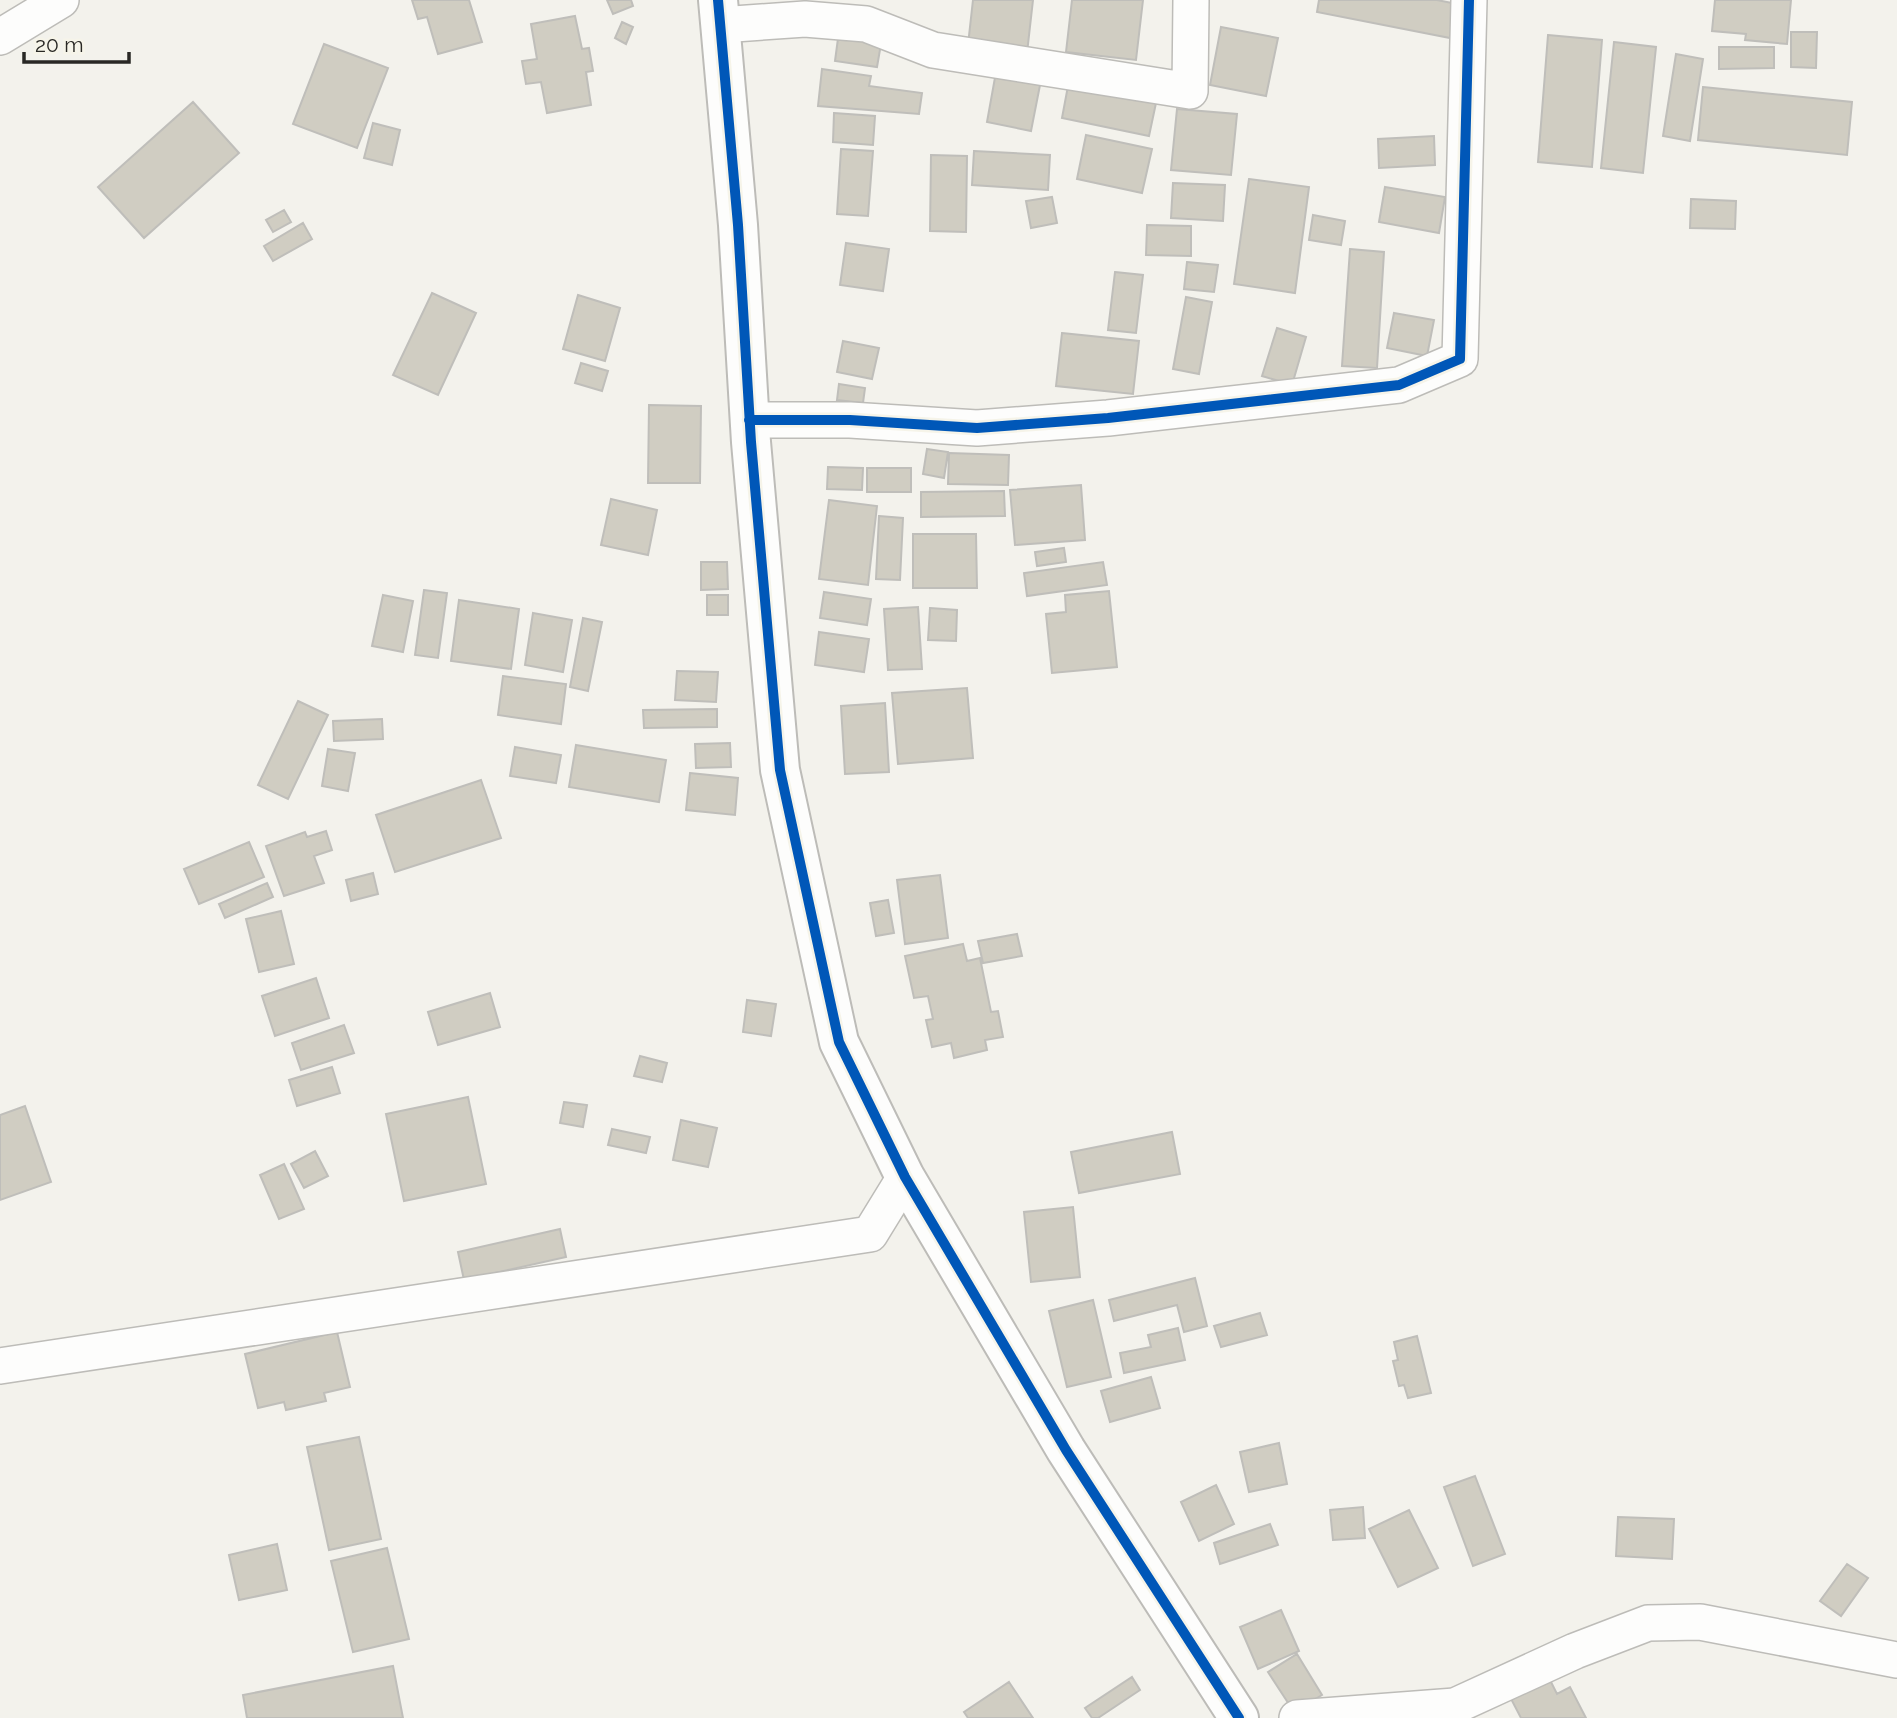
<svg xmlns="http://www.w3.org/2000/svg" width="1897" height="1718" font-family="Raleway,sans-serif">
  <style>
    .building { fill: #d0cdc2; stroke: #bfbeba; stroke-width: 2 }
    .lines { fill: none; stroke-linecap: round; stroke-linejoin: round }
    .minor-casing { stroke: #bdbcb8; stroke-width: 38 }
    .tertiary-casing { stroke: #bdbcb8; stroke-width: 42 }
    .minor { stroke: #fdfdfc; stroke-width: 35 }
    .tertiary { stroke: #fdfdfc; stroke-width: 38 }
    .cycleway-casing { stroke: #f6f4e9; stroke-width: 15 }
    .cycleway { stroke: #0057b8; stroke-width: 10 }
  </style>
  <rect width="100%" height="100%" fill="#f3f2ec"/>
  <path class="building" d="M412,0H469L482,42L438,54L427,17L418,19Z
    M607,0H631L633,6L613,14Z
    M973,0H1033L1027,53L968,45Z
    M1072,0H1143L1136,60L1066,52Z
    M1319,0H1437L1457,4L1450,38L1317,12Z
    M1715,0H1791L1787,44L1745,40L1746,34L1712,31Z
    M575,16L582,49L589,48L593,71L586,72L591,105L547,113L541,82L526,84L522,61L537,59L531,24Z
    M622,22L633,27L626,44L615,38Z
    M1221,27L1278,38L1266,96L1210,85Z
    M839,31L882,38L877,67L835,61Z
    M1791,32H1817L1816,68L1791,67Z
    M1548,35L1602,40L1592,167L1538,162Z
    M1614,42L1656,47L1643,173L1601,168Z
    M324,44L388,68L357,148L293,124Z
    M1719,47H1774V68L1719,69Z
    M1676,54L1703,59L1690,141L1663,136Z
    M822,69L871,76L869,86L922,93L919,114L818,106Z
    M996,72L1041,80L1031,131L987,122Z
    M1068,86L1156,103L1149,136L1062,118Z
    M1703,87L1852,102L1847,155L1698,140Z
    M193,102L239,153L144,238L98,187Z
    M1177,109L1237,114L1231,175L1171,170Z
    M834,113L875,116L873,145L833,142Z
    M373,123L400,130L392,165L364,158Z
    M1086,135L1152,149L1142,193L1077,179Z
    M1434,136L1435,165L1379,168L1378,139Z
    M841,149L873,151L868,216L837,214Z
    M974,151L1050,155L1048,190L972,185Z
    M931,155L967,156L966,232L930,231Z
    M1249,179L1309,187L1295,293L1234,284Z
    M1173,183L1225,185L1223,221L1171,218Z
    M1385,187L1445,197L1439,233L1379,222Z
    M1052,197L1057,223L1031,228L1026,201Z
    M1691,199L1736,201L1735,229L1690,228Z
    M284,210L291,222L273,232L266,220Z
    M1313,215L1345,221L1341,245L1309,240Z
    M303,223L312,239L273,261L264,246Z
    M1147,225L1191,226V256L1146,255Z
    M846,243L889,249L883,291L840,285Z
    M1350,249L1384,252L1377,368L1342,366Z
    M1187,262L1218,265L1214,292L1184,289Z
    M1115,272L1143,275L1136,333L1108,330Z
    M432,293L476,313L438,395L393,375Z
    M578,295L620,308L605,361L563,349Z
    M1186,297L1212,302L1199,374L1173,369Z
    M1394,313L1434,320L1427,356L1387,348Z
    M1277,328L1306,337L1292,385L1262,376Z
    M1062,333L1139,341L1133,394L1056,386Z
    M843,341L879,348L872,379L837,372Z
    M581,363L608,371L602,391L575,383Z
    M839,384L865,388L863,403L837,400Z
    M649,405L701,406L700,483H648Z
    M927,449L948,452L944,478L923,474Z
    M949,453L1009,455L1008,485L948,484Z
    M828,467L863,468L862,490L827,489Z
    M867,468H911V492H867Z
    M1081,485L1085,540L1015,545L1010,490Z
    M1004,491L1005,516L921,517V492Z
    M611,499L657,510L648,555L601,545Z
    M829,500L877,506L868,585L819,579Z
    M879,516L903,518L900,580L876,579Z
    M913,534H976L977,588H913Z
    M1064,548L1066,562L1037,566L1035,552Z
    M701,562H727L728,589L701,590Z
    M1103,562L1107,585L1027,596L1024,573Z
    M424,590L447,593L438,658L415,655Z
    M1109,591L1117,667L1052,673L1046,614L1066,612L1065,595Z
    M824,592L871,599L867,625L820,618Z
    M383,595L413,601L403,652L372,646Z
    M707,595H728V615H707Z
    M459,600L519,609L511,669L451,661Z
    M918,607L922,669L888,670L884,609Z
    M930,608L957,610L956,641L928,640Z
    M533,613L572,620L563,672L525,665Z
    M583,618L602,622L588,691L570,687Z
    M819,632L869,639L864,672L815,665Z
    M677,671L718,672L716,702L675,700Z
    M503,676L566,684L561,724L498,715Z
    M967,688L973,758L898,764L892,693Z
    M298,701L328,715L288,799L258,785Z
    M885,703L889,772L845,774L841,706Z
    M717,709V727L644,728L643,710Z
    M382,719L383,739L334,741L333,721Z
    M730,743L731,767L696,768L695,744Z
    M576,745L666,760L659,802L569,787Z
    M515,747L561,755L556,783L510,776Z
    M328,749L355,753L348,791L322,786Z
    M690,773L738,778L735,815L686,810Z
    M481,780L501,838L395,872L376,815Z
    M326,831L332,850L314,856L324,883L284,896L266,846L305,832L307,837Z
    M249,842L264,877L199,904L184,869Z
    M373,873L378,894L351,901L346,880Z
    M940,875L948,938L905,944L897,880Z
    M267,883L273,897L225,918L219,904Z
    M888,900L894,933L876,936L870,903Z
    M281,911L294,964L259,972L246,919Z
    M1017,934L1022,956L983,963L978,941Z
    M963,944L967,961L980,958L991,1012L998,1011L1003,1037L985,1040L987,1050L954,1058L951,1043L932,1047L926,1020L933,1019L928,996L914,998L905,956Z
    M316,978L329,1018L275,1036L262,996Z
    M490,993L500,1027L438,1045L428,1012Z
    M747,1000L776,1004L771,1036L743,1032Z
    M344,1025L354,1053L301,1070L292,1043Z
    M640,1056L667,1063L662,1082L634,1076Z
    M332,1067L340,1093L297,1106L289,1080Z
    M468,1097L486,1184L404,1201L386,1114Z
    M564,1102L587,1105L583,1127L560,1123Z
    M25,1106L51,1182L0,1200V1115Z
    M681,1120L717,1128L708,1167L673,1160Z
    M612,1129L650,1137L646,1153L608,1145Z
    M1172,1132L1180,1174L1079,1193L1071,1152Z
    M315,1151L328,1176L304,1188L291,1164Z
    M284,1164L304,1209L279,1219L260,1175Z
    M1073,1207L1080,1277L1031,1282L1024,1212Z
    M560,1229L566,1257L464,1280L458,1252Z
    M1195,1278L1207,1326L1184,1332L1177,1305L1114,1321L1109,1300Z
    M1093,1300L1111,1377L1067,1387L1049,1311Z
    M1260,1313L1267,1335L1221,1347L1214,1326Z
    M1178,1328L1185,1360L1124,1373L1120,1353L1151,1347L1148,1335Z
    M337,1332L350,1387L324,1393L326,1401L286,1410L284,1402L258,1408L245,1354Z
    M1417,1336L1431,1393L1408,1398L1404,1385L1399,1386L1393,1361L1398,1360L1394,1342Z
    M1151,1377L1160,1408L1110,1422L1101,1391Z
    M359,1437L381,1539L329,1550L307,1447Z
    M1279,1443L1287,1484L1249,1492L1240,1452Z
    M1475,1476L1505,1554L1473,1566L1444,1487Z
    M1216,1485L1234,1524L1199,1541L1181,1502Z
    M1363,1507L1365,1538L1333,1540L1330,1510Z
    M1409,1510L1438,1568L1398,1587L1369,1529Z
    M1618,1517L1674,1519L1672,1559L1616,1556Z
    M1270,1524L1278,1545L1220,1564L1214,1543Z
    M277,1544L287,1590L239,1600L229,1555Z
    M387,1548L409,1639L353,1652L331,1561Z
    M1847,1564L1868,1578L1841,1616L1820,1601Z
    M1281,1610L1299,1651L1258,1669L1240,1627Z
    M1297,1654L1322,1695L1294,1712L1268,1672Z
    M393,1666L403,1718H247L243,1695Z
    M1548,1676L1557,1694L1570,1687L1586,1718H1521L1509,1695Z
    M1132,1677L1140,1690L1098,1718H1092L1085,1708Z
    M1009,1682L1033,1718H968L964,1712Z"/>
  <g class="lines">
    <g class="minor-casing">
      <path id="minor" d="M720,25L805,19L866,24L933,50L1190,91L1191,0
        M0,37L61,0
        M749,420H850L977,428L1108,418L1399,385L1460,359L1469,0
        M0,1366L870,1234L905,1177
        M1297,1718L1455,1706L1575,1651L1648,1623L1700,1622L1897,1660"/>
    </g>
    <g class="tertiary-casing">
      <path id="tertiary" d="M718,0L738,225L751,442L780,770L839,1042L905,1177L1066,1450L1239,1718"/>
    </g>
    <use href="#minor" class="minor"/>
    <use href="#tertiary" class="tertiary"/>
    <g class="cycleway-casing">
      <path id="cycleway" d="M718,0L738,225L751,442L780,770L839,1042L905,1177L1066,1450L1239,1718
        M749,420H850L977,428L1108,418L1399,385L1460,359L1469,0"/>
    </g>
    <use href="#cycleway" class="cycleway"/>
  </g>
  <path d="M24 52v10h105v-10" fill="none" stroke="#292825" stroke-width="3.5"/>
  <text x="35" y="52" font-size="21" fill="#292825" stroke="#f6f4e9" stroke-width="5" paint-order="stroke">20 m</text>
</svg>
